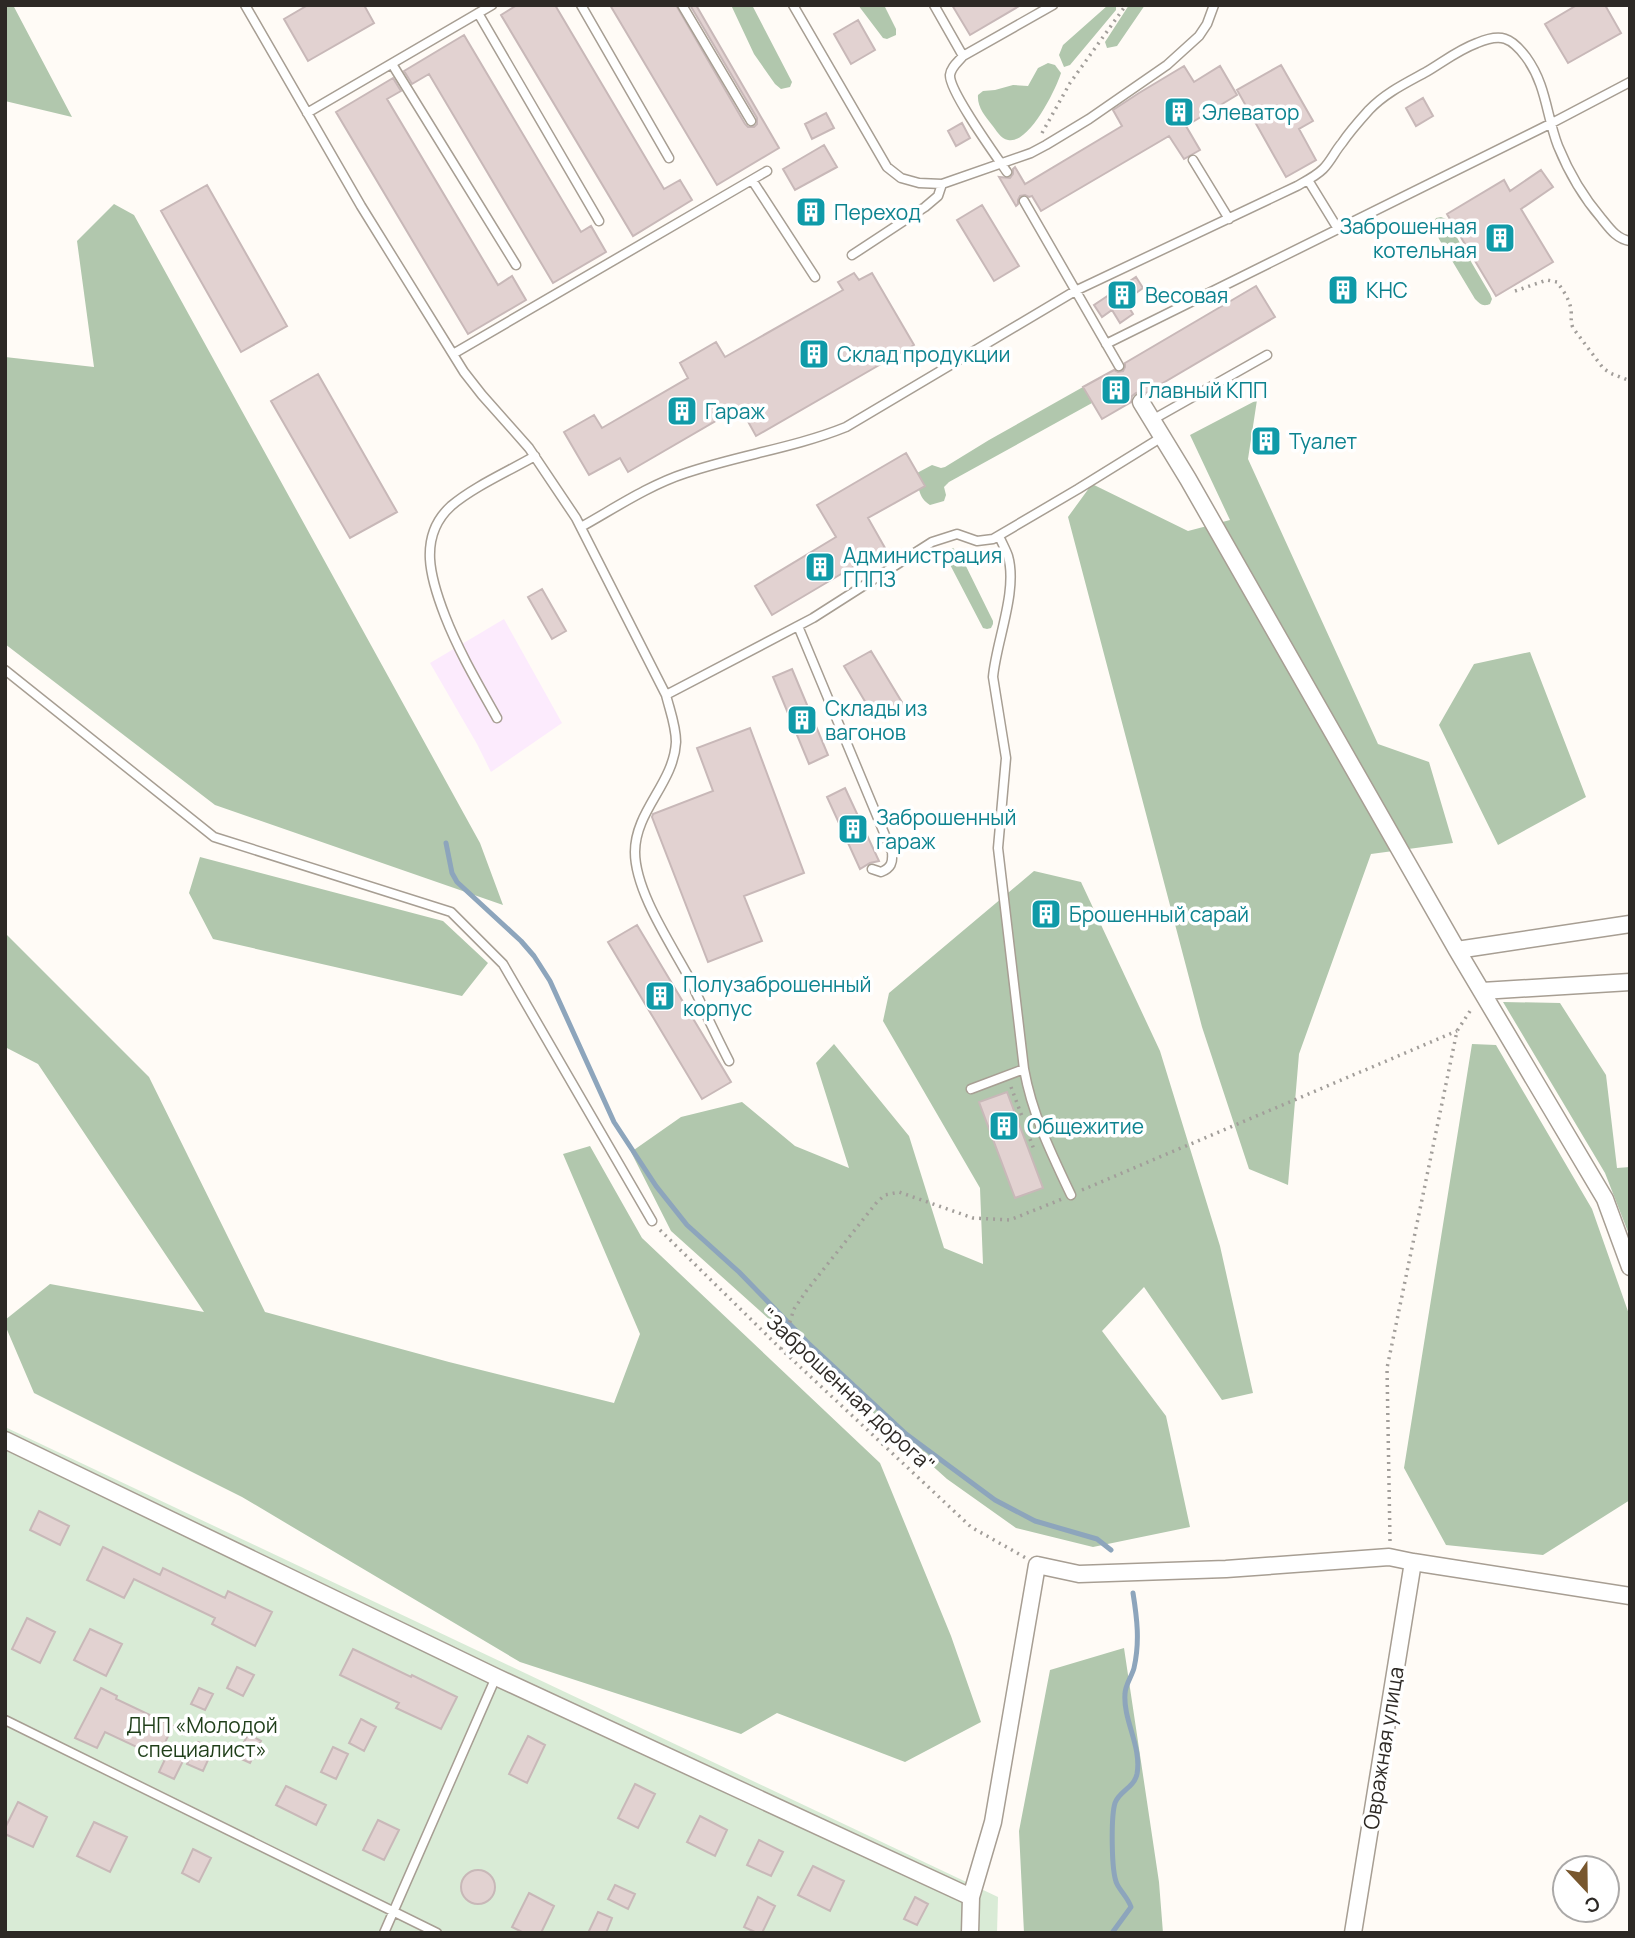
<svg xmlns="http://www.w3.org/2000/svg" width="1635" height="1938" font-family="Manrope,sans-serif">
  <style>
    .industrial { fill: #fcebfd }
    .green { fill: #d9ebd6 }
    .forest { fill: #b1c7ad }
    .lines { fill: none; stroke-linecap: round; stroke-linejoin: round }
    .stream { stroke: #8da5bc; stroke-width: 5 }
    .building { fill: #e2d2d1; stroke: #c8b8b8; stroke-width: 2 }
    .lane-casing { stroke: #a79e93; stroke-width: 11 }
    .street-casing { stroke: #a79e93; stroke-width: 19 }
    .path { stroke: #a29e9a; stroke-width: 3.5; stroke-dasharray: 2 5; stroke-linecap: butt }
    .lane { stroke: #fff; stroke-width: 8 }
    .street { stroke: #fff; stroke-width: 16 }
    .labels { text-anchor: middle; dominant-baseline: central; stroke-width: 7; stroke-linejoin: round; paint-order: stroke }
    .culture-label { font-size: 21px; fill: #0d838f; stroke: #fff; text-anchor: start }
    .street-label { font-size: 21px; fill: #2d2925; stroke: #fff }
    .park-label { font-size: 21px; fill: #1f3e19; stroke: #fff }
  </style>
  <rect width="100%" height="100%" fill="#fffbf6"/>
  <path class="industrial" d="M504,619L562,723L491,772L477,744L430,663Z"/>
  <path class="green" d="M5,1427L998,1897L997,1933H5Z"/>
  <path class="forest" d="M5,5H13L72,117L5,101Z
    M731,5H752L792,82L790,87L781,89L775,84L754,54Z
    M858,5H884L896,29V35L887,39L883,38Z
    M1116,5V10L1070,65L1064,67L1059,55L1063,45L1107,6Z
    M1129,5H1145L1117,46L1107,48L1105,42Z
    M1048,63L1055,65L1061,73C1056,89 1029,145 1008,140C1001,139 996,130 992,125C985,116 977,107 978,95L983,91L995,90L1013,85L1028,86L1038,68Z
    M114,204L134,215L480,843L503,905L215,805L5,644V357L94,367L77,241Z
    M1441,217L1446,219L1490,294L1492,299L1490,304C1483,307 1480,304 1475,299L1439,239L1433,224L1436,218Z
    M1083,387L1092,403L949,482L944,487L946,495L944,501L930,505C918,498 918,485 917,473L932,465L941,468L945,467L989,440Z
    M1257,400L1248,459L1378,744L1429,762L1453,843L1371,854L1299,1054L1288,1185L1249,1169L1202,1027L1068,517L1092,484L1188,531L1230,520L1190,435Z
    M953,548L960,554L993,621V624L991,628L987,629L983,628L945,555L946,551Z
    M1530,652L1586,797L1498,845L1439,725L1474,664Z
    M200,857L443,921L488,963L462,996L213,939L189,893Z
    M1034,871L1081,882L1160,1051L1220,1246L1253,1393L1222,1400L1144,1287L1102,1331L1166,1416L1190,1527L1093,1547L1016,1528L947,1479L671,1231L631,1152L681,1117L742,1102L795,1146L849,1168L816,1063L834,1044L909,1136L944,1248L983,1264L980,1188L883,1021L889,993Z
    M5,933L149,1077L265,1312L449,1362L614,1403L640,1334L563,1154L590,1146L642,1238L880,1463L951,1636L981,1722L905,1762L777,1713L741,1734L520,1662L242,1497L34,1393L5,1325V1320L50,1284L204,1312L38,1064L5,1047Z
    M1503,1002L1560,1003L1606,1075L1617,1168L1630,1167V1237L1605,1173Z
    M1472,1044L1496,1045L1592,1209L1630,1317V1500L1543,1555L1446,1545L1404,1468Z
    M1124,1648L1159,1882L1163,1933H1024L1019,1831L1050,1670Z"/>
  <g class="lines">
    <path class="stream" d="M446,843L452,873L457,882L521,941L534,956L550,981L614,1122L656,1186L687,1225L739,1272L807,1342L906,1434L995,1500L1035,1521L1097,1539L1111,1550
      M1112,1933L1131,1907C1128,1898 1121,1892 1117,1884C1111,1872 1111,1816 1115,1803C1119,1791 1134,1788 1137,1774C1142,1747 1123,1720 1125,1694C1125,1685 1132,1676 1134,1668C1140,1642 1137,1618 1133,1593"/>
  </g>
  <path class="building" d="M308,5H364L374,23L308,61L284,19Z
    M517,5H555L664,189L680,180L692,200L633,236L501,15Z
    M610,5H676L745,124L748,127H754L757,124V118L690,5H696L779,148L717,185Z
    M952,5H1021L970,35Z
    M1577,5H1605L1621,33L1568,63L1545,24Z
    M858,20L875,50L851,64L834,34Z
    M464,35L581,232L591,226L606,252L553,283L429,74L412,84L404,71Z
    M1281,65L1313,121L1299,129L1316,160L1286,177L1237,90Z
    M1184,66L1194,82L1220,66L1237,95L1186,126L1200,150L1184,159L1169,136L1041,211L1032,196L1029,197L1025,195L1020,196L1018,200V204L1016,206L999,177L1010,178L1013,174V169L1015,167L1025,184L1122,126L1113,110L1139,93Z
    M393,78L401,91L387,99L498,285L512,276L526,300L468,334L336,112Z
    M1423,98L1433,116L1416,126L1406,108Z
    M826,113L834,128L812,139L805,124Z
    M962,123L970,138L956,146L948,131Z
    M824,145L837,167L795,190L783,169Z
    M1541,170L1553,187L1521,209L1553,262L1496,296L1447,214L1504,180L1510,191Z
    M207,185L287,326L241,352L161,211Z
    M982,205L1019,266L994,281L957,220Z
    M854,273L859,280L872,273L914,345L756,436L740,407L628,472L620,458L589,475L564,432L594,415L602,428L688,378L680,363L716,342L725,357L843,290L838,282Z
    M1136,277L1143,288L1125,301L1133,314L1120,323L1112,310L1102,317L1094,305Z
    M1256,286L1275,317L1146,393L1141,392L1136,393L1132,396L1131,402L1102,419L1083,387L1114,370L1118,372L1123,371L1125,367V363Z
    M318,374L397,512L350,538L271,401Z
    M906,453L925,486L868,518L885,548L772,615L755,586L836,537L817,505Z
    M542,589L566,631L552,639L528,597Z
    M871,651L903,704L876,720L844,666Z
    M792,669L828,755L809,764L773,677Z
    M750,728L804,873L744,896L762,941L708,962L652,817L653,814L713,791L697,748Z
    M845,788L879,861L870,863L860,869L827,797Z
    M637,925L731,1082L702,1099L608,942Z
    M1007,1092L1043,1188L1015,1198L979,1102Z
    M39,1511L69,1526L60,1545L30,1530Z
    M103,1547L160,1575L163,1568L225,1598L228,1591L272,1612L255,1646L212,1624L215,1618L134,1579L124,1598L87,1580Z
    M27,1618L55,1632L40,1663L12,1649Z
    M90,1629L122,1644L106,1676L74,1660Z
    M353,1649L411,1677L412,1675L457,1697L441,1729L396,1708L399,1703L340,1675Z
    M237,1667L254,1675L243,1696L227,1688Z
    M101,1688L117,1696L116,1699L173,1726L158,1757L105,1732L97,1748L75,1738Z
    M199,1688L213,1694L205,1710L191,1704Z
    M361,1719L376,1727L364,1751L349,1743Z
    M248,1734L261,1741L250,1763L237,1757Z
    M528,1736L545,1745L527,1783L509,1774Z
    M198,1742L213,1749L203,1771L187,1764Z
    M333,1747L348,1754L336,1779L321,1772Z
    M168,1753L183,1761L174,1779L159,1772Z
    M635,1784L655,1794L638,1828L618,1818Z
    M286,1786L326,1805L316,1825L276,1805Z
    M18,1802L47,1817L33,1847L5,1834V1828Z
    M700,1816L727,1830L715,1856L687,1842Z
    M378,1820L399,1830L384,1860L363,1850Z
    M94,1822L127,1837L110,1872L77,1856Z
    M759,1840L783,1852L771,1876L747,1865Z
    M193,1849L211,1858L199,1882L182,1873Z
    M813,1866L844,1881L830,1911L798,1895Z
    M461 1887a17 17 0 1 1 34 0a17 17 0 1 1-34 0Z
    M615,1885L635,1894L628,1909L608,1899Z
    M529,1893L554,1906L541,1933H524L512,1927Z
    M758,1897L775,1906L762,1933H757L744,1927Z
    M915,1897L928,1904L917,1925L904,1919Z
    M598,1912L612,1918L606,1933H588Z"/>
  <g class="lines">
    <g class="lane-casing">
      <path id="lane" d="M245,5L361,206L464,372L482,395L529,448L576,518L666,695
        M581,5L669,158
        M682,5L751,121
        M793,5L887,167L901,178L919,183L942,184L1031,153L1046,145L1089,119L1167,65L1199,36L1207,24L1214,5
        M934,5L963,56
        M478,13L599,221
        M392,64L516,265
        M307,113L492,5
        M1193,160L1229,219
        M1007,172C996,156 949,91 950,75C951,67 958,62 963,56L1053,5
        M752,180L815,277
        M1308,180L1338,229
        M1024,201L1119,366
        M852,255L925,207L938,196L942,184
        M1106,344L1552,123L1630,82
        M453,354L767,171
        M1152,420L1267,355
        M581,527C615,508 649,485 686,473C739,455 794,448 846,427L1075,291L1297,186C1306,181 1316,176 1323,169C1331,161 1335,151 1342,143C1350,131 1360,120 1369,110C1385,93 1406,83 1426,72C1443,62 1458,50 1477,43C1501,33 1511,37 1526,57C1547,86 1546,115 1558,146C1569,173 1583,197 1602,219C1610,229 1617,239 1630,241
        M999,536C1002,543 1006,550 1008,556C1018,591 996,642 993,677L1006,758L998,848L1024,1069C1032,1114 1051,1153 1071,1195
        M798,626L892,852C893,863 891,868 881,872L872,869
        M5,670L214,837L451,912L503,964L652,1221
        M497,718C478,684 459,652 445,616C431,580 417,537 451,506C473,487 509,471 535,456
        M729,1061C714,1032 701,1003 687,974C669,941 635,890 635,852C635,811 674,783 676,742C676,726 670,711 666,695L813,618L932,542L957,534L977,541L993,539L1078,489L1162,437
        M971,1089L1024,1069
        M5,1720L437,1933
        M384,1933L496,1677"/>
    </g>
    <g class="street-casing">
      <path id="street" d="M1141,402L1188,479L1457,950L1605,1199L1630,1267
        M1457,950L1630,924
        M1482,991L1630,982
        M5,1440L496,1677L971,1897
        M970,1933L971,1897L993,1822L1037,1565L1079,1574L1226,1569L1389,1557L1413,1562L1630,1596
        M1353,1933L1413,1562"/>
    </g>
    <path class="path" d="M1042,133L1070,83L1126,5
      M1515,291L1547,280L1557,282C1563,290 1570,300 1571,310C1572,318 1570,321 1573,328L1603,368L1610,373L1630,381
      M1011,1087L1023,1119
      M1030,1139L1035,1152
      M1082,1190L1457,1031
      M660,1230L781,1349L971,1527L1026,1558
      M781,1349L794,1309L807,1290L877,1202L885,1195L899,1192L973,1218L1010,1220L1062,1199
      M1390,1541L1387,1368L1457,1031L1472,1008"/>
    <use href="#lane" class="lane"/>
    <use href="#street" class="street"/>
  </g>
  <defs>
    <g id="building-square" transform="scale(1.575)"><rect x="-9" y="-9" width="18" height="18" rx="4" fill="#0f9aa8" stroke="#fff"/><path d="M-4-6H4V6H1V3H-1V6H-4ZM-2.5-4.3h1.7v1.8h-1.7ZM.8-4.3h1.7v1.8H.8ZM-2.5-1h1.7V.8h-1.7ZM.8-1h1.7V.8H.8Z" fill="#fff"/></g>
  </defs>
  <g fill-rule="evenodd">
    <use href="#building-square" x="1179" y="112"/>
    <use href="#building-square" x="811" y="212"/>
    <use href="#building-square" x="1500" y="238"/>
    <use href="#building-square" x="1343" y="290"/>
    <use href="#building-square" x="1122" y="295"/>
    <use href="#building-square" x="814" y="354"/>
    <use href="#building-square" x="1116" y="390"/>
    <use href="#building-square" x="682" y="411"/>
    <use href="#building-square" x="1266" y="441"/>
    <use href="#building-square" x="820" y="567"/>
    <use href="#building-square" x="802" y="720"/>
    <use href="#building-square" x="853" y="829"/>
    <use href="#building-square" x="1046" y="914"/>
    <use href="#building-square" x="660" y="996"/>
    <use href="#building-square" x="1004" y="1126"/>
  </g>
  <g class="labels">
    <g class="culture-label">
      <text x="1202" y="112">Элеватор</text>
      <text x="834" y="212">Переход</text>
      <text x="1477" y="226" text-anchor="end">Заброшенная<tspan x="1477" dy="24">котельная</tspan></text>
      <text x="1366" y="290">КНС</text>
      <text x="1145" y="295">Весовая</text>
      <text x="837" y="354">Склад продукции</text>
      <text x="1139" y="390">Главный КПП</text>
      <text x="705" y="411">Гараж</text>
      <text x="1289" y="441">Туалет</text>
      <text x="843" y="555">Администрация<tspan x="843" dy="24">ГППЗ</tspan></text>
      <text x="825" y="708">Склады из<tspan x="825" dy="24">вагонов</tspan></text>
      <text x="876" y="817">Заброшенный<tspan x="876" dy="24">гараж</tspan></text>
      <text x="1069" y="914">Брошенный сарай</text>
      <text x="683" y="984">Полузаброшенный<tspan x="683" dy="24">корпус</tspan></text>
      <text x="1027" y="1126">Общежитие</text>
    </g>
    <g class="street-label">
      <text transform="translate(848 1390) rotate(43)">"Заброшенная дорога"</text>
      <text transform="translate(1383 1748) rotate(-81)">Овражная улица</text>
    </g>
    <g class="park-label">
      <text x="202" y="1725">ДНП «Молодой<tspan x="202" dy="24">специалист»</tspan></text>
    </g>
  </g>
  <rect width="1635" height="1938" fill="none" stroke="#2d2925" stroke-width="14"/>
  <g transform="translate(1586 1889) rotate(158)"><circle r="33" fill="#ffffff" stroke="#aba9a8" stroke-width="2"/>
  <path d="M0-5L12 26L0 18L-12 26Z" fill="#78572e"/>
  <text y="-10" font-size="19" font-weight="bold" text-anchor="middle" fill="#2d2925">С</text>
  </g>
</svg>
